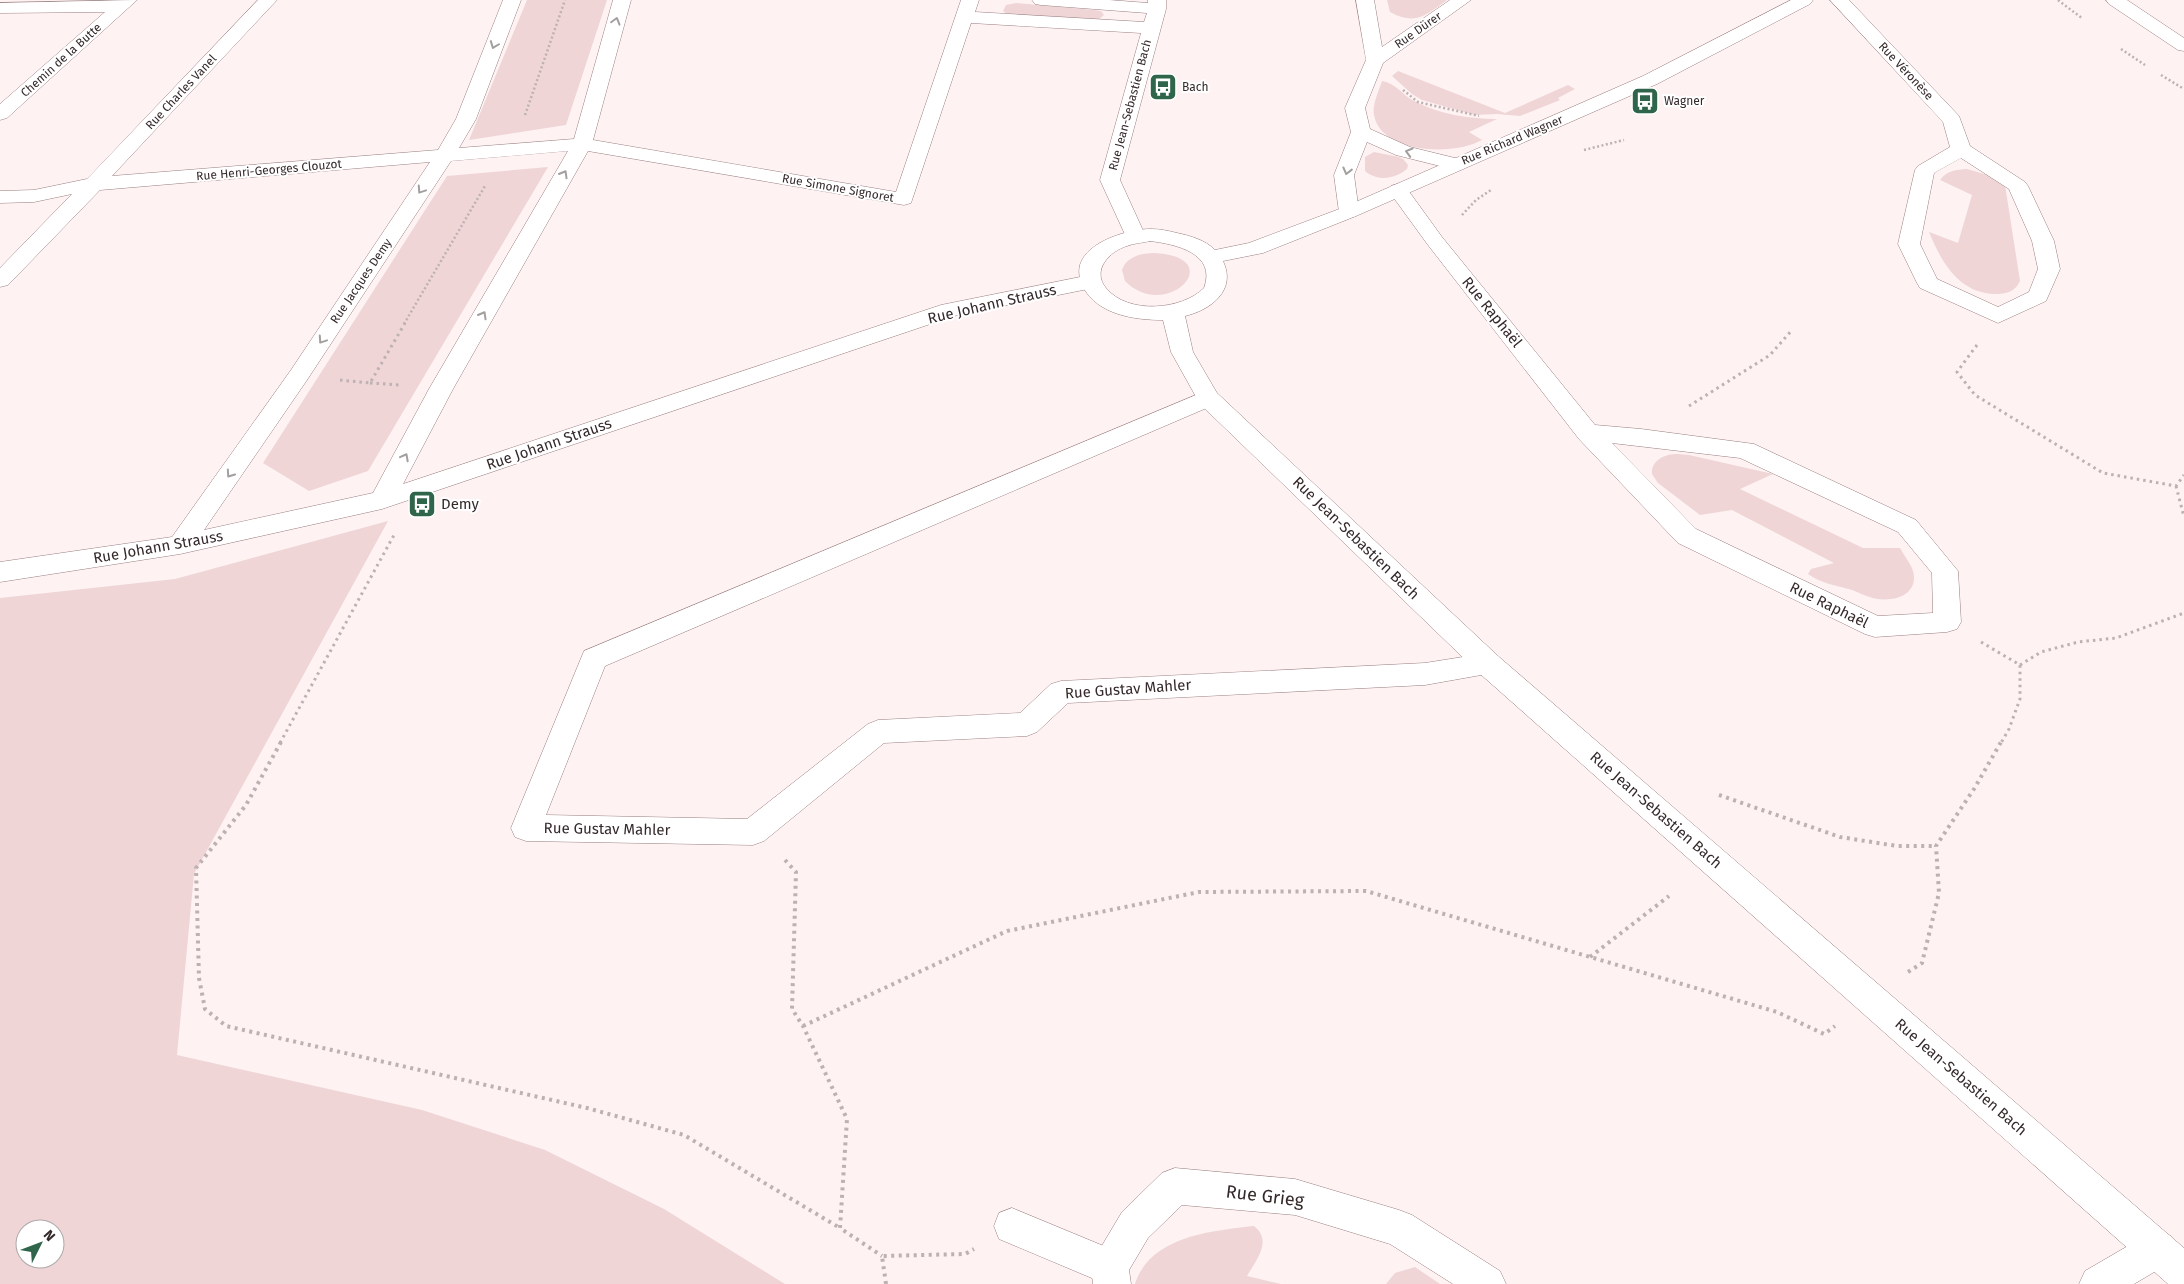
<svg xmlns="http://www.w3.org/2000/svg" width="2184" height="1284" font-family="'Fira Sans',sans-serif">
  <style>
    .green { fill: #efd5d6; fill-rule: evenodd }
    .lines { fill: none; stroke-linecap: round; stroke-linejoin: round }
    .service-casing { stroke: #9a7f80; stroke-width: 1 }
    .minor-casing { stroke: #9a7f80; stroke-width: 1 }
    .tertiary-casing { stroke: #9a7f80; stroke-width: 1 }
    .path-far2 { stroke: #bdb1b2; stroke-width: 2.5; stroke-dasharray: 2 2.5; stroke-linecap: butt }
    .path-far1 { stroke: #bdb1b2; stroke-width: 3; stroke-dasharray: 2.5 4; stroke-linecap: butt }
    .path { stroke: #bdb1b2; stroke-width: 4; stroke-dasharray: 3 4.5; stroke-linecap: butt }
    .service { fill: #fff; fill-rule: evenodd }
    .minor { fill: #fff; fill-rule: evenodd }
    .tertiary { fill: #fff; fill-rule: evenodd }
    .oneway { stroke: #a49f9f }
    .labels { text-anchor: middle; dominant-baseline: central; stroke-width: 4; stroke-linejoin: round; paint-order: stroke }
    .far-street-label { font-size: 12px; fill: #35292a; stroke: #fff }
    .far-poi-label { font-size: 12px; fill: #35292a; stroke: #fff; text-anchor: start }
    .street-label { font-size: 15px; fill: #35292a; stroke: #fff }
    .poi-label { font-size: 15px; fill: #35292a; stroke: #fff; text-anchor: start }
    .near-street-label { font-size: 18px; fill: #35292a; stroke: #fff }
  </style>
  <rect width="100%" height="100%" fill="#fef2f3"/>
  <path class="green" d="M527,0H607L566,125L469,140Z
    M1387,0H1447C1426,15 1416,26 1390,12Z
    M1016,3L1094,10L1101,11L1104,15L1097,21L1007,14L1003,11L1006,5Z
    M1398,71L1505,113L1568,85L1575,89L1558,98L1560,100L1520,116L1497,114L1475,115L1422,100L1412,94L1392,76Z
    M1382,81C1396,83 1402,95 1414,101C1438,114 1470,119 1497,119L1469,132L1482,140C1454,156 1381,154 1374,115C1372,105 1379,90 1382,81Z
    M1374,152L1399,157L1403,159L1408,165L1407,169C1395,179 1378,182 1365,171V157Z
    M548,167L368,471L309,491L263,463L447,176Z
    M1967,169L1994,177L2005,185L2020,281C2015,292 2006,294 1995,294C1958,293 1941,261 1929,232L1958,243L1972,195L1940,180C1947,170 1956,170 1967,169Z
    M1154,253C1231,257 1166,323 1125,281L1122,270C1126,257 1141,253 1154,253Z
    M1677,454L1689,455L1773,474L1740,489L1863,548H1900C1904,555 1909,562 1912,568C1921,592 1898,602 1878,599C1869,598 1860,593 1852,590C1838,586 1820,583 1808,574L1811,569L1834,563L1732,510L1700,515L1658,483L1652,474C1651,460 1665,454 1677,454Z
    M388,521L194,874L177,1055L422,1110L545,1150L664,1209L785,1284H0V598L175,579ZM25,1229H55V1259H25Z
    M1254,1226C1273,1241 1256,1260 1247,1276L1281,1284H1135C1150,1236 1211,1231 1254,1226Z
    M1415,1267L1440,1284H1386L1395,1273Z"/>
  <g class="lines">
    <g class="service-casing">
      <path id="service" d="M1012,1208L1123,1254L1129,1267L1123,1280L1114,1284H1106L999,1239L994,1226L999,1213Z"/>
    </g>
    <g class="minor-casing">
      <path id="minor" d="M137,0L7,118L0,120V104L105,12L0,13V3Z
        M258,0H277L112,176L438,150L456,119L503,0H521L476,119L459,148L574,139L613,0H631L593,140L896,192L961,0H979L975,12L1144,22L1147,13L1041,5L1035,4L1032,0H1109L1148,3V0H1166V9L1120,180L1146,237L1142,241L1135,243L1128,241L1100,180L1141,33L971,23L911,203L904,205L588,151L453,389L403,484L941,305L1090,275L1098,277L1101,282L1098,287L954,316L382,509L180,554L0,582V562L172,537L291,370L430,162L100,190L8,285L0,287V268L72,194L34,202L0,203V191L34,190L87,179ZM568,151L429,389L373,493L204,530L307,380L451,161Z
        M1356,0H1374L1382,47L1450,0H1471L1383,63L1365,108L1370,129L1410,147L1463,160L1466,164L1463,168L1456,170L1396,155L1367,142L1354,175L1359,212L1356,216L1349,218L1342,216L1339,212L1334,175L1351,132L1345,108L1366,60Z
        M1830,0H1849L1959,116L1970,146L2025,182L2028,186L2054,241L2060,269L2046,301L1998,323L1920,288L1917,283L1898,244L1915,170L1918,166L1950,147L1943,122ZM1961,158L2009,189L2032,241L2038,269L2029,292L1998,307L1937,279L1920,244L1934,173Z
        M1398,184L1405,186L1442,237L1595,425L1641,429L1754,444L1916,520L1958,571L1961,622L1957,629L1947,632L1875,637L1865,634L1678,543L1579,439L1428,245L1388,190L1391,186ZM1612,443L1740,458L1898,532L1932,573L1933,613L1878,616L1696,529Z
        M1208,390L1216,392L1220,398L1216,404L605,666L546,815L747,819L868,724L878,720L1020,713L1051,684L1061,681L1425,663L1488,653L1498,656L1502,664L1498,672L1425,685L1068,703L1037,732L1027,736L884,743L764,841L753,845L526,841L515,837L511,828L584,651Z
        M1175,1168L1295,1179L1399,1210L1412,1215L1500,1271L1506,1284H1453L1390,1244L1295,1215L1182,1205L1148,1238L1129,1270L1131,1284H1093L1091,1267L1097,1254L1122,1212L1162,1173Z
        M2158,1230L2171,1236L2177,1249L2171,1262L2134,1284H2079L2085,1271L2145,1236Z"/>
    </g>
    <g class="tertiary-casing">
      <path id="tertiary" d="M1791,0H1813L1810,4L1657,84L1356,216L1263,253L1223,261C1237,290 1211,310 1185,316L1193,352L1217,393L1498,656L2184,1248V1284H2168L1478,672L1200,404L1171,352L1163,320C1135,320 1098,315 1083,287C1080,280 1078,273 1080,265C1087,241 1129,229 1151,229C1160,229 1169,231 1177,233C1191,236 1205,240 1215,250L1249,243L1342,208L1643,76ZM1150,241C1175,244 1217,253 1204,288C1182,310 1128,315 1106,288C1091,270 1110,251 1127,246C1134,243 1143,243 1150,241Z
        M2106,0H2127L2184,38V51L2178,50L2109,4Z"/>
    </g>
    <path class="path-far2" d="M2058,0L2083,19
      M2121,49L2145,65
      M2161,75L2184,89
      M1403,90L1418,102L1479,116
      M525,115L565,0
      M1584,150L1624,140
      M1462,215L1476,200L1491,190
      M404,324L485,186"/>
    <path class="path-far1" d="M1977,345L1957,372L1975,395L2103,473L2176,486L2184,475
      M340,380L370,383L405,323
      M370,383L400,385
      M1689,406L1770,355L1792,330
      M2176,486L2184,517
      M1981,642L2020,665V699L2009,729L2001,743
      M2020,665L2041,652L2078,642L2116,638L2184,613
      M280,743L394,535"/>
    <path class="path" d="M281,742L246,805L196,868L199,978L205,1009L226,1026L587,1108L684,1135L840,1228
      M1719,795L1840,837L1897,846H1936
      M785,860L796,872L792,1009L803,1026L847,1119L840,1228L882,1256
      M1590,957L1669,896
      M1908,972L1922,963L1939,893L1936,846L1974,789L2001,742
      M803,1026L1007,931L1199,892L1366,891L1777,1012L1824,1034L1835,1026
      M886,1284L882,1256L965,1254L974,1249"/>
    <use href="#service" class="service"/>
    <use href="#minor" class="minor"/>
    <use href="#tertiary" class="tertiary"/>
  </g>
  <defs><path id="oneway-chevron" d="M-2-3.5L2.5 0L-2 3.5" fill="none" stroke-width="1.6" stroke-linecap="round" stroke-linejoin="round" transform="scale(1.25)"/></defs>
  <g class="oneway">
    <use href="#oneway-chevron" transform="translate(616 21) rotate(-74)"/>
    <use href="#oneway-chevron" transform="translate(494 45) rotate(111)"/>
    <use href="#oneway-chevron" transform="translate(1409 152) rotate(-164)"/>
    <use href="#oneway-chevron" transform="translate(1347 171) rotate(104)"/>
    <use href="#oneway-chevron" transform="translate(564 174) rotate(-60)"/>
    <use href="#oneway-chevron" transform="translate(421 190) rotate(124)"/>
    <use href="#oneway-chevron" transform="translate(483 315) rotate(-60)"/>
    <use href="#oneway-chevron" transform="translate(322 340) rotate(124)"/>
    <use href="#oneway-chevron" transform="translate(405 457) rotate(-62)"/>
    <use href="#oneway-chevron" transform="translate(230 474) rotate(125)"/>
  </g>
  <defs>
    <g id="bus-square" transform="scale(1.4375)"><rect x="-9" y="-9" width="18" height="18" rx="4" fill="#2f654b" stroke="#fff"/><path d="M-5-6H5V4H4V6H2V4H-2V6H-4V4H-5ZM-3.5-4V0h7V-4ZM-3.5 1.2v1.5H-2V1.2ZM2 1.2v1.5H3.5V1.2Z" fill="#fff"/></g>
  </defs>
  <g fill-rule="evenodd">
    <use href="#bus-square" x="1163" y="87"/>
    <use href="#bus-square" x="1645" y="101"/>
    <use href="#bus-square" x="422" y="504"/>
  </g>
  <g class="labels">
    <g class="far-street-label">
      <text transform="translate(1418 30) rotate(-35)">Rue Dürer</text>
      <text transform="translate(61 60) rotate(-42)">Chemin de la Butte</text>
      <text transform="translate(1906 71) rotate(47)">Rue Véronèse</text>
      <text transform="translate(181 92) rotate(-47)">Rue Charles Vanel</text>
      <text transform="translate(1130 105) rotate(-75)">Rue Jean-Sebastien Bach</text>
      <text transform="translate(1512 140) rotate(-23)">Rue Richard Wagner</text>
      <text transform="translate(269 170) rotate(-5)">Rue Henri-Georges Clouzot</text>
      <text transform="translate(838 188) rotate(10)">Rue Simone Signoret</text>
      <text transform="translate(361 281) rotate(-56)">Rue Jacques Demy</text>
    </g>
    <g class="far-poi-label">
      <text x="1182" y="87">Bach</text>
      <text x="1664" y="101">Wagner</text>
    </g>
    <g class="street-label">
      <text transform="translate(992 304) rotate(-13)">Rue Johann Strauss</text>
      <text transform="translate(1492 312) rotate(51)">Rue Raphaël</text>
      <text transform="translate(549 444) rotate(-19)">Rue Johann Strauss</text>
      <text transform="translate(1356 538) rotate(44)">Rue Jean-Sebastien Bach</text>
      <text transform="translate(158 547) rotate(-10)">Rue Johann Strauss</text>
      <text transform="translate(1829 605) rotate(26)">Rue Raphaël</text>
      <text transform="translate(1128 689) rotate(-4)">Rue Gustav Mahler</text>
      <text transform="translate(1656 810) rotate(41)">Rue Jean-Sebastien Bach</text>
      <text transform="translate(607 829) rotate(1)">Rue Gustav Mahler</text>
      <text transform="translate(1961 1077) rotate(41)">Rue Jean-Sebastien Bach</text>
    </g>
    <g class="poi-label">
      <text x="441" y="504">Demy</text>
    </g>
    <g class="near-street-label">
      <text transform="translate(1265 1196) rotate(7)">Rue Grieg</text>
    </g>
  </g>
  <g transform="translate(40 1244) rotate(48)"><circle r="24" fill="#ffffff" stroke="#aea9aa"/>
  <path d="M0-4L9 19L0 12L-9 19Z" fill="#2f654b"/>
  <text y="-8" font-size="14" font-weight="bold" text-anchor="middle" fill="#35292a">N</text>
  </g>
</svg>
